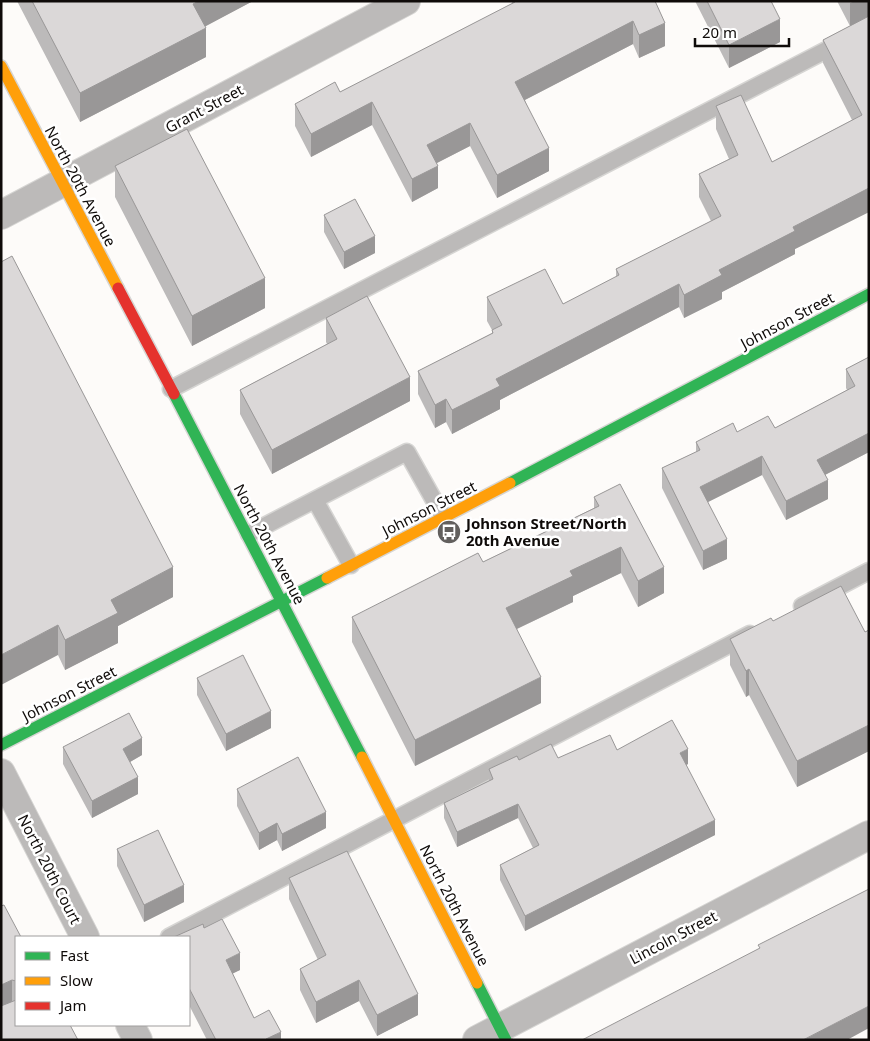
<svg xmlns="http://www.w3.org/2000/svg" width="870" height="1041" font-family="'Noto Sans',sans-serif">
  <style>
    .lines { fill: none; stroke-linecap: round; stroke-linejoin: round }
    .lane-casing { stroke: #d6d5d3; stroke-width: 19 }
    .street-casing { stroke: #d6d5d3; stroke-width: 30 }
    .fast-casing { stroke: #d6d5d3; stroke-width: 14 }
    .slow-casing { stroke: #d6d5d3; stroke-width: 14 }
    .jam-casing { stroke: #d6d5d3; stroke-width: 14 }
    .lane { stroke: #bcbab9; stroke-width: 16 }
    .street { stroke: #bcbab9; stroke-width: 28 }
    .fast { stroke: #30b455; stroke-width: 11 }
    .slow { stroke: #ff9f0a; stroke-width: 11 }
    .jam { stroke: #e5322d; stroke-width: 11 }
    .wall { fill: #bcbaba }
    .shaded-wall { fill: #999797 }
    .building { fill: #dbd8d8; stroke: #999797 }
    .labels { text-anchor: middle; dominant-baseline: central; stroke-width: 5; stroke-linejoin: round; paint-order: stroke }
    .street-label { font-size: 15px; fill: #0f0b09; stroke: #fff }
    .poi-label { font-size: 15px; font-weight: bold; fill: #0f0b09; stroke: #fff; text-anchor: start }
  </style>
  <rect width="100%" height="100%" fill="#fdfbf9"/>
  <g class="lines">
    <g class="lane-casing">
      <path id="lane" d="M171,389L869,28
        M315,500L351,565
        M249,534L407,452L444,518
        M802,606L869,571
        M169,937L750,634"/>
    </g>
    <g class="street-casing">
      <path id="street" d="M1,215L406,1
        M1,773L85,937
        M130,1025L138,1040
        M477,1040L869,835"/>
    </g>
    <g class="fast-casing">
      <path id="fast" d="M174,394L362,757
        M510,483L869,294
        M1,745L327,578
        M477,983L506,1040"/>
    </g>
    <g class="slow-casing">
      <path id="slow" d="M1,66L118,288
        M327,578L510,483
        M362,757L477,983"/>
    </g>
    <g class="jam-casing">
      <path id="jam" d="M118,288L174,394"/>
    </g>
    <use href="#lane" class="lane"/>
    <use href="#street" class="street"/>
    <use href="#fast" class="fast"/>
    <use href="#slow" class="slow"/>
    <use href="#jam" class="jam"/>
  </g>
  <path class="wall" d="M17,1H253L205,26L206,57L80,122Z
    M512,1H655L665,46L639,58L633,44L525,100L549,171L497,198L470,146L437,163L438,188L412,202L372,125L311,157L295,126V104L340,92L512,4Z
    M695,1H771L780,42L729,68Z
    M837,1H869V212L795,249V254L722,292V299L684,318L679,307L500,400V409L452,434L446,422L435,428L418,394V371L492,333V330L487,321V297L563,304L616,277V269L711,221L699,197V174L729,159L716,129V106L772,162L852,120L823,63V40L850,26Z
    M115,166L265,308L192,346L115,197Z
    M324,215L375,253L344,269L324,232Z
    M1,262L173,597L118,626V643L65,670L58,655Z
    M326,318L410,401L272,474L240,414V390L327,344L326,342Z
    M869,357V452L825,475L828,499L786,520L762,475L708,502L727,559L703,570L662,488V468L696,452V442L737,432L775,428L847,390L846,388V369Z
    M594,497L664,593L638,607L621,573L573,596V602L517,629L541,703L415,766L352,642V617L483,562L594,508Z
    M773,621L865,632L869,630V751L797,787L749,695L746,697L730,665V639Z
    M197,678L271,728L226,751L197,695Z
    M63,747L142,755L130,762L138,794L92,818L63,764Z
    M617,750L688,764L686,765L715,835L525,931L500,880V865L533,848L518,818L457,847L444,818V803L489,781V769L519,760L558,758Z
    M237,789L326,828L282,851L277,840L259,850L237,806Z
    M117,849L184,902L144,922L117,866Z
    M289,878L418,1015L377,1036L359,1001L316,1023L300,990V969L318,960L289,899Z
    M204,928L240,970L232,973L254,1018L281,1040H207L189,1005V937Z
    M16,937V1025L1,1040Z"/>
  <path class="shaded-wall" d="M199,1H253L193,33V4Z
    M855,1H869V18L850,27V3Z
    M780,19V42L729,68V45Z
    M633,21V44L515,105V82Z
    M665,23V46L639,58V35Z
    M206,28V57L80,122V93Z
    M372,102V125L311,157V134Z
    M470,123V146L427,168V145Z
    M549,148V171L497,198V175Z
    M438,166V188L412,202V179Z
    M869,188V212L795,249V254L722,292V299L684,318V295L719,270L793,227Z
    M375,236V253L344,269V252Z
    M265,278V308L192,346V316Z
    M679,284V307L500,400V409L452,434V410L496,379Z
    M410,377V401L272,474V450Z
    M446,399V422L435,428V405Z
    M869,433V452L817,479V460Z
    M762,456V475L700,506V487Z
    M828,480V499L786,520V501Z
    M727,539V559L703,570V551Z
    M621,547V573L573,596V602L506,634V608L570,571Z
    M173,567V597L118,626V643L65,670V640L111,600Z
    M664,567V593L638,607V581Z
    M58,625V655L1,685V655Z
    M749,669V695L746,697V671Z
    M541,677V703L415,766V740Z
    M271,711V728L226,751V734Z
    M869,725V751L797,787V761Z
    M142,738V755L123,766V749Z
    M688,749V764L680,768V753Z
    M138,777V794L92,818V801Z
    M518,804V818L457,847V832Z
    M326,812V828L282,851V834Z
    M715,820V835L525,931V916Z
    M277,823V840L259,850V833Z
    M184,885V902L144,922V905Z
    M240,953V970L226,977V960Z
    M12,980V1008L1,1013V985Z
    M359,980V1001L316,1023V1002Z
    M418,994V1015L377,1036V1015Z
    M869,1006V1028L847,1040H803Z
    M281,1032V1040H266V1039Z"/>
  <path class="building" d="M32,1H199L193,4L206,28L80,93Z
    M514,1H655L665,23L639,35L633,21L515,82L549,148L497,175L470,123L427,145L438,166L412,179L372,102L311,134L295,104L335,82L340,92L515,2Z
    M707,1H771L780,19L729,45Z
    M869,16V188L793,227L795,231L719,270L722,275L684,295L679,284L496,379L500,386L452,410L446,399L435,405L418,371L493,333L492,330L502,325L487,297L545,269L563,304L619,275L616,269L721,216L699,174L738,155L716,106L741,95L772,162L862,115L823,40Z
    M187,129L265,278L192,316L115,166Z
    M355,199L375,236L344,252L324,215Z
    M12,256L173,567L111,600L118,613L65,640L58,625L1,655V262Z
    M367,296L410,377L272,450L240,390L337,339L326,318Z
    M869,357V433L817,460L828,480L786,501L762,456L700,487L727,539L703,551L662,468L700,450L696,442L733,423L737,432L768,416L775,428L855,386L846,369Z
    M620,484L664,567L638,581L621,547L570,571L573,576L506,608L541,677L415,740L352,617L478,553L483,562L599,506L594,497Z
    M841,586L865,632L869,630V725L797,761L749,669L746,671L730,639L771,618L773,621Z
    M243,655L271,711L226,734L197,678Z
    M129,713L142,738L123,749L138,777L92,801L63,747Z
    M672,720L688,749L680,753L715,820L525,916L500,865L539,845L518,804L457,832L444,803L493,779L489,769L517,756L519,760L551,744L558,758L610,735L617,750Z
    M298,757L326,812L282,834L277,823L259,833L237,789Z
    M158,830L184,885L144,905L117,849Z
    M347,851L418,994L377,1015L359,980L316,1002L300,969L326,955L289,878Z
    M869,889V1006L803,1040H582L760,948L758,945Z
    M4,905L21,937H16V981L12,980L1,985V906Z
    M222,919L240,953L226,960L254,1018L269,1010L281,1032L266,1039L267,1040H216L189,988V937H174L203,924L204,928Z
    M16,1000V1025H70L78,1040H1V1006Z"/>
  <defs>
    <g id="bus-disc" transform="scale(1.25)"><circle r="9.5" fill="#625f5d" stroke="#fff"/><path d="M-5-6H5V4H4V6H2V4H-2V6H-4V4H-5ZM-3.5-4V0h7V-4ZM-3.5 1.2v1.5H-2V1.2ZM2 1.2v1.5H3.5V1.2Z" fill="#fff"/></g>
  </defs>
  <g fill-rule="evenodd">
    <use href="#bus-disc" x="449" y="532"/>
  </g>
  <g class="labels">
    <g class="street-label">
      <text transform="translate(204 108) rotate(-28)">Grant Street</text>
      <text transform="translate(81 186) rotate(62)">North 20th Avenue</text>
      <text transform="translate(787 320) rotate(-28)">Johnson Street</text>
      <text transform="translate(429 508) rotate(-27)">Johnson Street</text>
      <text transform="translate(270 544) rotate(62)">North 20th Avenue</text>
      <text transform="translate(69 693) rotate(-27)">Johnson Street</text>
      <text transform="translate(50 869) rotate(63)">North 20th Court</text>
      <text transform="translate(455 905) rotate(63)">North 20th Avenue</text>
      <text transform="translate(673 937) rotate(-28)">Lincoln Street</text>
    </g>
    <g class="poi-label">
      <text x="466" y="523">Johnson Street/North<tspan x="466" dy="17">20th Avenue</tspan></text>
    </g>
  </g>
  <rect width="870" height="1041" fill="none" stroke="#0f0b09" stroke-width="5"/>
  <rect x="15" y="936" width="175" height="90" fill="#ffffff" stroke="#9f9d9d"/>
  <rect x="25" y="952" width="25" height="8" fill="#30b455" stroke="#9f9d9d"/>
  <text x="60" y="961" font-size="15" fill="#0f0b09">Fast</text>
  <rect x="25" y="977" width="25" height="8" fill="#ff9f0a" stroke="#9f9d9d"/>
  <text x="60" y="986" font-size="15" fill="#0f0b09">Slow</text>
  <rect x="25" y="1002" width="25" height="8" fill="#e5322d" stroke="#9f9d9d"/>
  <text x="60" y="1011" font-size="15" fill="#0f0b09">Jam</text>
  <path d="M695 38v8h94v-8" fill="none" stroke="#0f0b09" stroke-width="2.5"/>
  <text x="702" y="38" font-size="15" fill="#0f0b09" stroke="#ffffff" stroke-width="4" paint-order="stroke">20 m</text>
</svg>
